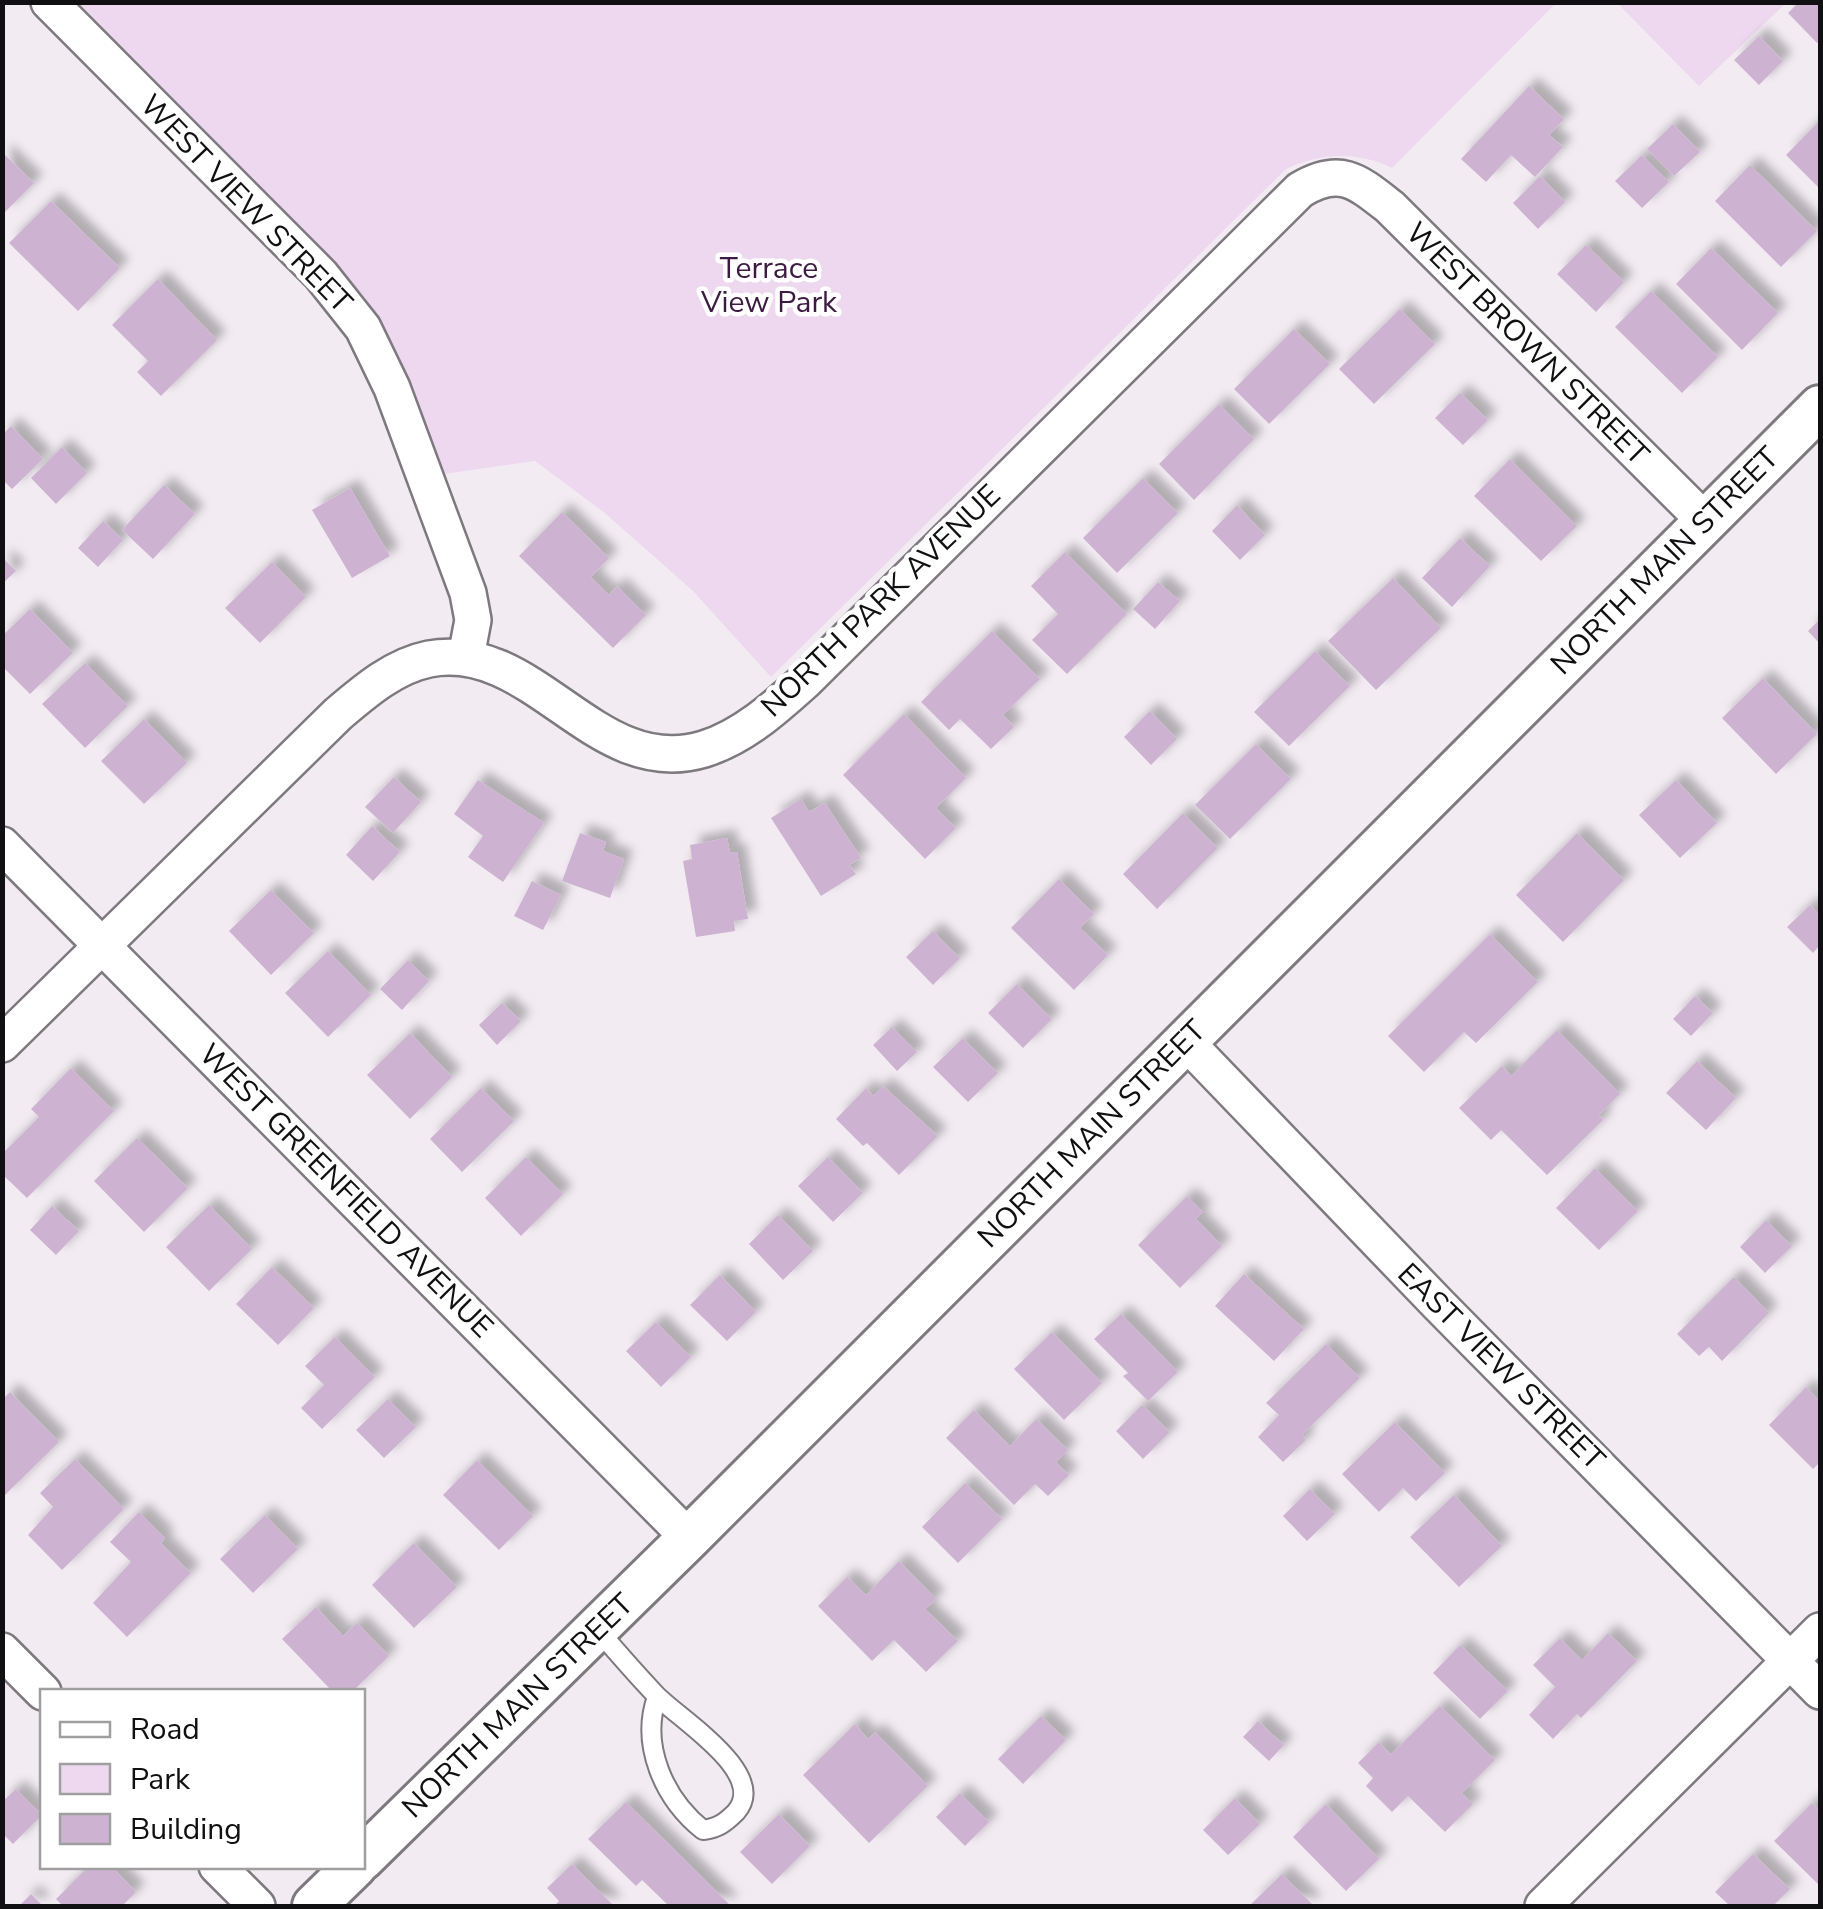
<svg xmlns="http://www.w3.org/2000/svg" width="1823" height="1909" font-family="'Nunito Sans',sans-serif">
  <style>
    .green { fill: #edd8ef }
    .building { fill: #cdb3d1; filter: url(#shadow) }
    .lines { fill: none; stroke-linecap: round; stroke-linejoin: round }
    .service-casing { stroke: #7e797e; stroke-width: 22 }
    .minor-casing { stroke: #7e797e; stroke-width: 40 }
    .tertiary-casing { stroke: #7e797e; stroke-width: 48 }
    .service { stroke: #fff; stroke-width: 18 }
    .minor { stroke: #fff; stroke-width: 35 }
    .tertiary { stroke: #fff; stroke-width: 42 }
    .labels { text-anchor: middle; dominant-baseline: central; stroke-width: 9; stroke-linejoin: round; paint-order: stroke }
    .street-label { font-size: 30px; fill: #100f11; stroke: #fff }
    .park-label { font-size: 30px; fill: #3d1a41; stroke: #fff }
  </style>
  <defs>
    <filter id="shadow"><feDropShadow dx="9" dy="-9" stdDeviation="5" flood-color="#0004"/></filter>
  </defs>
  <rect width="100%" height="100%" fill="#f2ecf2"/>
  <path class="green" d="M79,3H1556L1392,168C1357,151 1321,153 1286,169L771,677L693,591L606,514L535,461L444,474C421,413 399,353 365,297Z
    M1617,3H1786L1699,86Z"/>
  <path class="building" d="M1799,2H1820V40L1817,43L1788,13Z
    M1759,36L1783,61L1759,85L1734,60Z
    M1529,86L1564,119L1549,135L1563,147L1535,177L1511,155L1486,182L1461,159Z
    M1820,120V189L1786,155Z
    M1673,124L1700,152L1674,176L1647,149Z
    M2,152L34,183L2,215Z
    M1642,155L1669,182L1642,208L1615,181Z
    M1750,165L1817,231L1781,267L1715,201Z
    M1540,176L1565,202L1538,229L1513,203Z
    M51,201L120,268L78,311L9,243Z
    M1586,245L1624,282L1596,312L1557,274Z
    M1711,248L1778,313L1742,350L1676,284Z
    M158,279L217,340L161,396L137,372L148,361L112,325Z
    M1651,291L1718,357L1682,393L1615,327Z
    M1400,309L1435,344L1374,404L1339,369Z
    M1294,329L1330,364L1269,424L1234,389Z
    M1460,393L1488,420L1463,445L1435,418Z
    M1219,404L1254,439L1194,500L1159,464Z
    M11,426L43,459L12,489L2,479V435Z
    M62,447L87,473L56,504L31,478Z
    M1510,459L1577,526L1541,561L1474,496Z
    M1143,478L1178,513L1117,573L1083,538Z
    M164,485L195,514L153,559L122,530Z
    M350,488L390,556L352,578L312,510Z
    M1237,505L1265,535L1240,560L1212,531Z
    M562,512L609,558L591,577L609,595L617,586L646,615L613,648L519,556Z
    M103,521L123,540L98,567L78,548Z
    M1460,538L1490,566L1452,607L1422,578Z
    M1065,552L1127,614L1067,674L1032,640L1058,614L1031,586Z
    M2,557L16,571L2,584Z
    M272,562L306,597L260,643L225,608Z
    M1393,578L1441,628L1376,690L1328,641Z
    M1158,582L1180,601L1155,629L1133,609Z
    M30,609L73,653L30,694L2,666V636Z
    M1820,619V644L1808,631Z
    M992,631L1040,679L1003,715L1014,727L991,749L960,719L949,730L921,702Z
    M1315,651L1350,686L1289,746L1254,712Z
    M85,663L128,706L85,748L42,704Z
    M1763,678L1817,734L1776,774L1722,718Z
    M1150,711L1177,739L1151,765L1124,737Z
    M904,714L966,778L936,808L956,828L925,859L843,775Z
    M144,719L187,763L144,804L101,761Z
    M1256,744L1291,779L1230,839L1195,805Z
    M394,777L421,802L393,833L365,807Z
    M478,780L544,823L503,882L468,857L483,836L454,814Z
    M1676,780L1717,823L1680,858L1639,815Z
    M801,799L809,812L825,803L861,858L849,865L856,874L821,896L771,818Z
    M1183,813L1218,848L1157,909L1123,874Z
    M372,826L400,852L373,881L346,855Z
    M580,833L606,842L603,851L624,859L610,898L562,881Z
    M1577,833L1624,880L1563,942L1516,895Z
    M727,838L730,853L737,852L748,919L734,921L735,931L696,937L683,861L692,859L690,845Z
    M1059,879L1094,914L1080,928L1108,955L1074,990L1011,928Z
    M532,881L561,895L543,930L514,916Z
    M271,890L314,933L271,975L229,931Z
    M1810,905L1820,916V945L1813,953L1787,927Z
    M933,931L960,958L933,985L906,957Z
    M1490,934L1538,982L1476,1043L1464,1032L1424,1072L1388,1036Z
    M328,951L371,995L328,1037L285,993Z
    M408,960L429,981L402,1010L380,989Z
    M1017,984L1052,1019L1023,1048L988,1013Z
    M1695,996L1713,1013L1691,1036L1673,1019Z
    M502,1003L521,1021L497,1045L479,1025Z
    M892,1027L917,1052L897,1071L873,1045Z
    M1557,1030L1620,1094L1599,1115L1603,1120L1547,1175L1501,1130L1491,1140L1459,1108L1502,1066L1511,1076Z
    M410,1033L452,1077L410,1119L367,1075Z
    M963,1038L998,1073L968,1102L933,1067Z
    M1697,1061L1736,1098L1706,1130L1666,1093Z
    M71,1068L114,1111L27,1198L2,1174V1154L39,1117L31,1109Z
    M883,1086L938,1136L899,1175L867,1143L863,1146L836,1119L866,1088L873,1096Z
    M481,1088L514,1121L462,1172L430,1139Z
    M137,1138L188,1188L144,1232L94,1181Z
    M526,1157L563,1194L521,1236L485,1198Z
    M828,1157L863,1193L833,1222L798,1186Z
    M1595,1168L1638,1211L1599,1250L1556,1208Z
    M1187,1196L1203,1212L1196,1219L1222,1246L1180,1288L1138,1245Z
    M209,1205L252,1249L209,1291L166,1247Z
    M52,1206L79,1231L56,1255L30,1230Z
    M778,1215L813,1251L783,1280L749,1244Z
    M1766,1220L1792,1246L1765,1273L1740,1247Z
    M272,1267L314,1308L278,1345L236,1304Z
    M1244,1274L1304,1329L1274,1361L1215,1306Z
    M720,1275L756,1312L727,1341L690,1305Z
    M1734,1277L1769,1313L1722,1361L1709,1347L1699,1356L1677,1334Z
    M1121,1314L1178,1372L1148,1401L1123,1376L1128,1373L1094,1339Z
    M656,1322L691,1357L661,1387L626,1351Z
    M1052,1332L1102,1383L1064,1420L1014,1369Z
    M335,1337L375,1377L322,1429L301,1408L324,1385L305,1366Z
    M1326,1344L1360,1378L1302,1435L1306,1440L1283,1462L1258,1437L1279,1415L1266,1403Z
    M1806,1387L1820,1401V1462L1813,1469L1769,1425Z
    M10,1392L59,1442L2,1498V1400Z
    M388,1399L416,1427L384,1458L356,1430Z
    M1142,1405L1170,1432L1143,1459L1116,1431Z
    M974,1410L1010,1446L1036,1419L1068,1450L1056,1462L1069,1475L1048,1496L1035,1484L1014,1505L946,1438Z
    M1395,1422L1445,1473L1416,1501L1403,1488L1379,1512L1342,1474Z
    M75,1459L124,1509L62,1570L28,1535L53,1507L40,1493Z
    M477,1460L533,1516L499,1550L443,1495Z
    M965,1483L1002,1519L958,1563L922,1527Z
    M1310,1489L1335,1514L1307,1541L1283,1516Z
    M1454,1495L1502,1546L1459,1587L1410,1537Z
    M139,1512L165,1538L161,1543L191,1573L127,1637L93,1603L131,1562L110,1542Z
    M265,1515L298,1549L253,1593L220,1559Z
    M414,1543L457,1587L414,1628L372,1585Z
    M899,1561L936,1599L925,1609L958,1641L926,1672L894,1640L872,1661L818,1606L847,1577L866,1595Z
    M316,1607L343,1636L357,1623L389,1656L352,1692H333L282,1639Z
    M1608,1633L1637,1661L1581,1718L1577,1714L1553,1739L1529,1715L1555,1687L1533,1665L1560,1638L1582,1660Z
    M1460,1645L1508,1691L1480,1719L1433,1673Z
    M1440,1706L1495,1760L1462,1793L1473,1804L1445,1832L1408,1796L1392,1812L1366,1786L1373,1778L1358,1763L1379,1742L1391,1754Z
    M1041,1716L1066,1740L1023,1784L998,1759Z
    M1258,1721L1284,1745L1269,1761L1243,1737Z
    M855,1724L868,1739L875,1732L928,1786L869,1843L803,1775Z
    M16,1789L42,1815L13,1844L2,1833V1802Z
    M960,1793L989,1822L965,1846L936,1817Z
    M1235,1798L1260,1824L1228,1855L1203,1830Z
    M626,1802L729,1904L727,1906H669L642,1880L636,1886L588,1839Z
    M1812,1803L1820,1812L1819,1885L1774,1841Z
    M1326,1804L1379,1859L1346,1891L1293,1837Z
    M779,1814L810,1846L772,1884L740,1852Z
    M1753,1854L1790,1889L1773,1906H1730L1715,1892Z
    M572,1864L614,1906H554L559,1901L547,1888Z
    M89,1866H111L136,1892L122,1906H63L56,1899Z
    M1282,1874L1314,1906H1249Z
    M31,1894L43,1906H19Z"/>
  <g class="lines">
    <g class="service-casing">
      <path id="service" d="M597,1629C616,1651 635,1673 655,1694C677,1718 770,1773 736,1812C725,1823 718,1828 703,1830C664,1799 640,1745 657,1697"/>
    </g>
    <g class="minor-casing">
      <path id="minor" d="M49,2L321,275L363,328L392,388L468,593L473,620L466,657
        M2,845L689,1538
        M1185,1041L1438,1304L1820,1691
        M2,1044L338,714C365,691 394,666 429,659C535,639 596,782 704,749C743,737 775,708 805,681L1300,190C1340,166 1357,181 1390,207L1705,521
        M2,1651L43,1692
        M217,1866L257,1906
        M1543,1906L1820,1631"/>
    </g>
    <g class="tertiary-casing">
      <path id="tertiary" d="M362,1859L689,1538L1820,407
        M314,1906L355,1866"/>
    </g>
    <use href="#service" class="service"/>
    <use href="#minor" class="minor"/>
    <use href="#tertiary" class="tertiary"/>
  </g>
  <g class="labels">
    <g class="street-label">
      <text transform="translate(246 204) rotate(46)">WEST VIEW STREET</text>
      <text transform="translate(1527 344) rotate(45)">WEST BROWN STREET</text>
      <text transform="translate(1665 561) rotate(-45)">NORTH MAIN STREET</text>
      <text transform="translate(881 601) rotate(-44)">NORTH PARK AVENUE</text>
      <text transform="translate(1092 1134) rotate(-45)">NORTH MAIN STREET</text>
      <text transform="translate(346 1191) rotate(45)">WEST GREENFIELD AVENUE</text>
      <text transform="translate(1501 1367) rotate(45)">EAST VIEW STREET</text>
      <text transform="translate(518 1706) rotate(-44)">NORTH MAIN STREET</text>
    </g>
    <g class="park-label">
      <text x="769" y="268">Terrace<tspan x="769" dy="34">View Park</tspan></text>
    </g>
  </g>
  <rect width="1823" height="1909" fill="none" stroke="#100f11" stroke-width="10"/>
  <rect x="40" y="1689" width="325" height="180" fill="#ffffff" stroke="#9f9fa0" stroke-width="2.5"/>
  <rect x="60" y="1722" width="50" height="15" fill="#ffffff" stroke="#9f9fa0" stroke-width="2.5"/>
  <text x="130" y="1739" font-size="30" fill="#100f11">Road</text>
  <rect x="60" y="1764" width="50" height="30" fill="#edd8ef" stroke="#9f9fa0" stroke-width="2.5"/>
  <text x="130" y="1789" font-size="30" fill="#100f11">Park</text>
  <rect x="60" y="1814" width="50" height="30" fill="#cdb3d1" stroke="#9f9fa0" stroke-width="2.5"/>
  <text x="130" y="1839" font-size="30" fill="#100f11">Building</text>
</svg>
